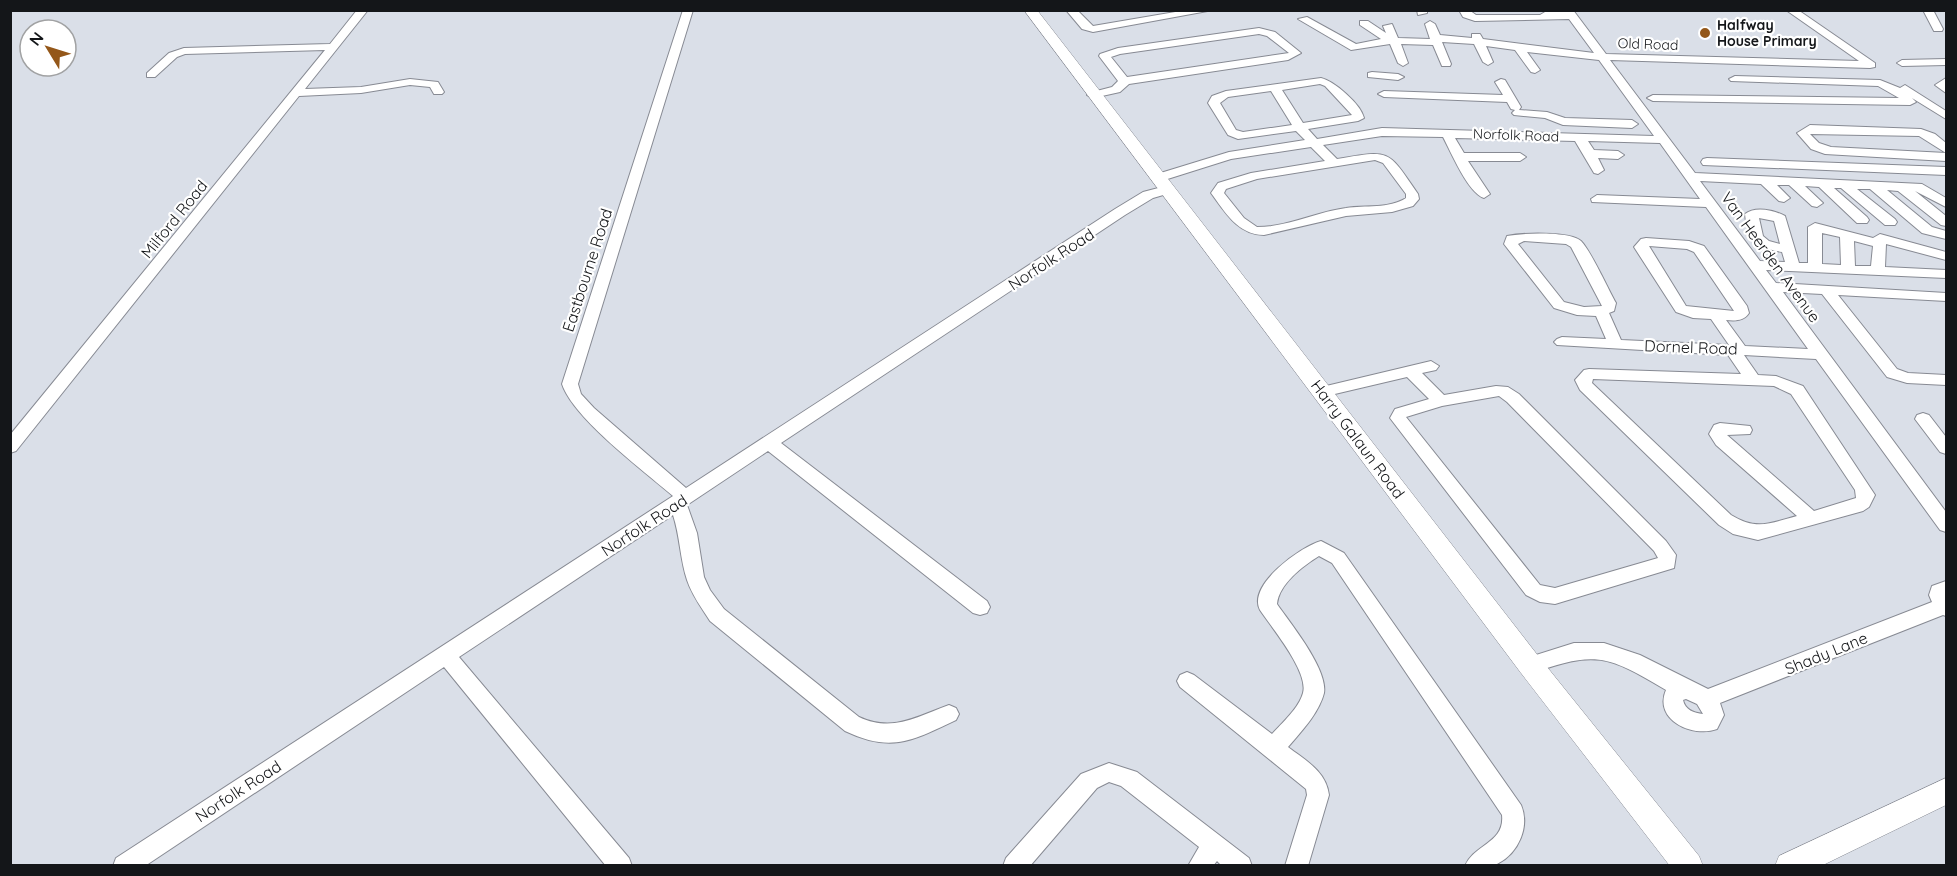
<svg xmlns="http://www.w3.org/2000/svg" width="1957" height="876" font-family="Quicksand,sans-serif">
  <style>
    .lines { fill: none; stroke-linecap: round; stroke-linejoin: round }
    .minor-casing { stroke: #878a93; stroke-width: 2 }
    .major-casing { stroke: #878a93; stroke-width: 1 }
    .minor { fill: #fff; fill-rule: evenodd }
    .major { fill: #fff; fill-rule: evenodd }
    .poi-dot { fill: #945719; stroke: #fff; stroke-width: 2 }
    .labels { text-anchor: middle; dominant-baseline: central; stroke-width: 4.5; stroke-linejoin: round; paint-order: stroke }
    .far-poi-label { font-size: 14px; font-weight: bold; fill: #141619; stroke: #fff; text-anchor: start }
    .far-street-label { font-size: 14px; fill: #141619; stroke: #fff }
    .street-label { font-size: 16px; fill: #141619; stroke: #fff }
  </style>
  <rect width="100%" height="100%" fill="#dadfe8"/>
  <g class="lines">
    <g class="minor-casing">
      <path id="minor" d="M357,10H368L305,89L361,87L410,79L438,82L444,92L442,94H434L430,87L410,85L361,93L299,96L16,451L10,453V435L325,50L185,54L177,57L155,77H147V73L169,53L184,48L330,44Z
        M683,10H693L578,384L581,394L594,408L686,488L1115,209L1143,192L1166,186L1172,190L1170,193L1153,198L1125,215L781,443L987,601L990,607L987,613L980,615L973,613L768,451L687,505L697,533L704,577L710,590L724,609L859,717C893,733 918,716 949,705L956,708L959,714L956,720C912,741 891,753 845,731L710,621C701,607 692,595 687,580C680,559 680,536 673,515L459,657L629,858L632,866H606L444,667L145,866H113L116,858L673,496C644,471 573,418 562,384Z
        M1066,10H1077L1093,26L1187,10H1213L1093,32L1082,29Z
        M1417,10H1427V13L1418,15Z
        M1459,10H1469L1476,15H1540L1545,12L1573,10L1606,54L1859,61L1786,10H1798L1875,63V67L1870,68L1610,60L1695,173L1922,184L1946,198V207L1915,191L1946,216V226L1941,225L1898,191L1887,190L1932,227L1946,231V239L1922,233L1870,189H1857L1895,219L1897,222L1895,225H1885L1841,188H1834L1867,217L1869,220L1867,223H1857L1819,187L1805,186L1823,203L1817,207L1812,206L1789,185H1777L1790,198L1784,202L1779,201L1761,184L1700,181L1760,261L1785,262L1782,252C1755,247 1748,243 1745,214C1755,206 1774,210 1785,216L1799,263H1808V227L1815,223L1873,238L1880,234L1946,252V260L1886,244L1885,267L1946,270V278L1766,270L1776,283L1946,293V301L1838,295L1897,369L1908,373L1946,375V385L1907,383L1887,377L1822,294L1783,292L1946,512V532L1940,530L1816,359L1744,355L1758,375L1776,376L1803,386L1875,495L1869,507L1863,511L1758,540L1733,534L1719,525L1580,390L1575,380L1584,370L1589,369L1741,374L1728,355L1557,345L1554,342L1557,339L1562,337L1606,339L1596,316L1577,315L1554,308L1504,244L1507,236C1522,233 1570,231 1581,241C1591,251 1608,289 1616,303L1614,311L1609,313L1621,340L1729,345L1711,319L1693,318L1676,312L1634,247L1641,239L1646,238L1689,241L1704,246L1747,306L1749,313C1744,321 1735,321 1726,320L1745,346L1808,349L1706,207L1592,202L1591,199L1597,195L1700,199L1660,143L1588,141L1594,150L1618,151L1624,155L1618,159L1598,158L1604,170L1598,174L1594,173L1575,141L1455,138L1464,153H1520L1526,157L1520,161H1468L1490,194L1484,198C1468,193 1451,152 1443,137L1382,136L1323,145L1337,159C1391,150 1387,149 1418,194L1419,199L1413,206L1392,212L1346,216L1264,235C1238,235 1225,212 1211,193L1218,183L1251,173L1325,161L1311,147L1231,159L1158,182L1152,178L1154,175L1229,152L1305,140L1296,131L1238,139L1228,135L1208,103L1212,96L1226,91L1321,78C1334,81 1361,104 1364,118L1358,121L1308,129L1317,139L1382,128L1654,136L1599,60L1527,52L1540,70L1535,73L1531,72L1515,50L1486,46L1493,62L1488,65L1483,62L1474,44L1442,42L1451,64L1450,66H1442L1433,45L1401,44L1408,63L1403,66L1398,63L1390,44L1351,50L1298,19L1307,17L1356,44L1381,39L1360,25V21H1368L1386,33L1383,26L1392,24L1398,38L1430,39L1425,24L1430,21L1435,24L1440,35L1472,38V34H1480L1483,39L1594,53L1569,19L1475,21L1463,17ZM1320,84L1325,86L1352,115L1303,123L1282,90ZM1271,91L1292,125L1243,132L1236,130L1220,103L1228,97ZM1375,160L1383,163L1406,194V198C1389,209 1365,205 1346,208C1316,212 1288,227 1257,227L1244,218L1224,193L1226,189L1257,179ZM1759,218L1774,221L1780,244L1769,241L1763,236ZM1822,233L1840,237L1841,265L1822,264ZM1524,241L1566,244L1571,247L1602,306L1584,307L1564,302L1518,244ZM1854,241L1873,246L1871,266H1855ZM1649,246L1687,249L1694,252L1734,311L1686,306ZM1593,379L1774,386L1791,394L1855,490L1856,498L1814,511L1727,435L1750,434L1752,430L1750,426L1720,423L1714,425L1709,434L1716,445L1797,516C1770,523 1757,531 1731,515L1592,383Z
        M1923,10H1933L1943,29L1942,31H1934Z
        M1259,28L1275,32L1301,53L1288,60L1129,84L1120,92L1093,98L1087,95L1089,93L1112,87L1118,81L1099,56L1100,54L1118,48ZM1259,34L1267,36L1289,53L1127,77L1111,57L1120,54Z
        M1946,59V65L1902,66L1897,63L1902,60Z
        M1372,72L1398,74L1404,77L1398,80L1368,77V73Z
        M1735,76L1880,80L1900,88L1905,85L1946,111V119L1912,98L1916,102L1910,105L1653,101L1647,98L1653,95L1899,98L1878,86L1731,81L1729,79Z
        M1946,78V93L1935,85Z
        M1501,79L1505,80L1521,107L1519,110L1547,112L1565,118L1632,120L1638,124L1632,128L1563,125L1545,118L1514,115L1512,113L1515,110L1511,109L1507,102L1384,97L1378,94L1384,91L1503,95L1495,82Z
        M1810,125L1921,129L1935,134L1946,143V153L1919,136L1810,134L1819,143L1831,147L1946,153V161L1825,154L1811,149L1797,133Z
        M1707,158L1946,167V175L1703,165L1701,162L1703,159Z
        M1431,361L1439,366L1436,370L1422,373L1444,395L1496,386L1508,387L1519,394L1666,541L1676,555L1674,568L1555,604L1540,602L1526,595L1390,418L1395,409L1429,399L1407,377L1322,397L1316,396L1314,392L1316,388L1322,387ZM1499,396L1507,402L1654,551L1658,558L1555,588L1540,585L1406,417L1442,406Z
        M1923,413L1929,415L1946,437V454L1940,452L1915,419L1917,415Z
        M1321,541L1344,553L1521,805C1530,826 1519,853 1497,864C1489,868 1474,866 1465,866C1474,844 1505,843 1502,815L1332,563L1319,556C1303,566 1279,584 1277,604C1290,623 1328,669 1324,693C1319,713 1301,732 1288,747C1305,760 1326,771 1329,795L1308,866H1285L1307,795L1306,789L1180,687L1177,681L1180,675L1187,672L1194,675L1272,734C1282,723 1299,708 1303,693C1309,672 1272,628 1260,610C1247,585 1300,547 1321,541Z
        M1946,581V616L1943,615L1720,703L1724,715L1717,729C1693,738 1653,720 1666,690C1607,655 1596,650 1530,674L1523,671L1520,665L1523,659L1574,643H1604L1640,655L1708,689L1932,602L1929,595L1932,586ZM1686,699L1697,704L1703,714C1694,713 1685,710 1683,700Z
        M1109,763L1137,772L1249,858L1252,866H1222L1217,861L1213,866H1188L1199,847L1121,786L1109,782L1097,788L1030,866H1003L1006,858L1081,774Z"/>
    </g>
    <g class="major-casing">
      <path id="major" d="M1024,10H1037L1539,657L1699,856L1703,866H1670L1521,673Z
        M1946,778V805L1821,866H1775L1779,856Z"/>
    </g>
    <use href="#minor" class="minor"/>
    <use href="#major" class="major"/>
  </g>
  <circle class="poi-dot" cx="1705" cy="33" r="6"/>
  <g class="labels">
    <g class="far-poi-label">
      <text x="1717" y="25">Halfway<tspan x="1717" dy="16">House Primary</tspan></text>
    </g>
    <g class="far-street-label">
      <text transform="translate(1648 44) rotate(2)">Old Road</text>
      <text transform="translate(1516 135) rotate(2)">Norfolk Road</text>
    </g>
    <g class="street-label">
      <text transform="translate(174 219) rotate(-51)">Milford Road</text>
      <text transform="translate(1771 257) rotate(54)">Van Heerden Avenue</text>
      <text transform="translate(1051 259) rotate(-33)">Norfolk Road</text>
      <text transform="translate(587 270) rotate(-72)">Eastbourne Road</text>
      <text transform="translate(1691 347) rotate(2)">Dornel Road</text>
      <text transform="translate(1358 439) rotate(53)">Harry Galaun Road</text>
      <text transform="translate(644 525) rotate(-33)">Norfolk Road</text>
      <text transform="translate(1826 653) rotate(-22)">Shady Lane</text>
      <text transform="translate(238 791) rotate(-33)">Norfolk Road</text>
    </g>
  </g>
  <rect width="1957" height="876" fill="none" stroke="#141619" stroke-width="24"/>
  <g transform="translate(48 48) rotate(308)"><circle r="28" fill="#ffffff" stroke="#a1a2a3" stroke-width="1.5"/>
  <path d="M0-4.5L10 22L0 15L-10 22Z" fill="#945719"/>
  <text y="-9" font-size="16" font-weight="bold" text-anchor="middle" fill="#141619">N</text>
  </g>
</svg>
